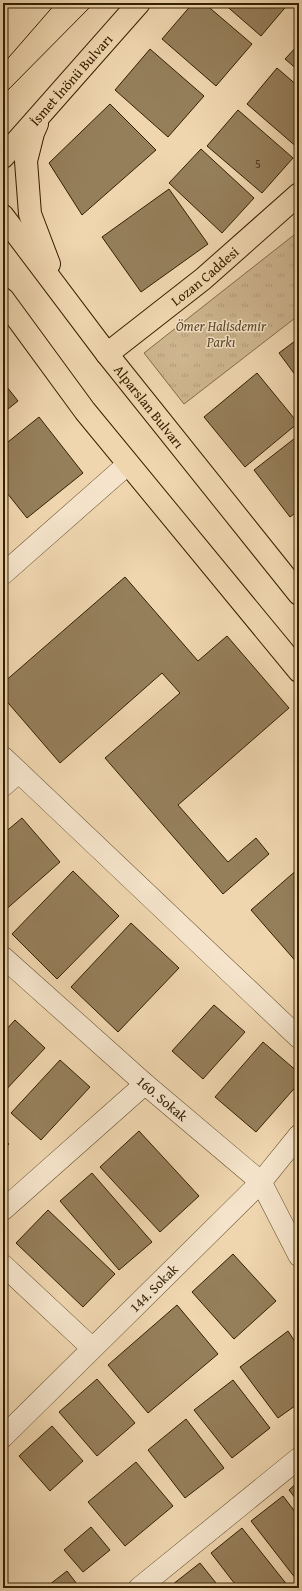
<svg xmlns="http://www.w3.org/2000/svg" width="302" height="1591" font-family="'Gentium Book Plus',serif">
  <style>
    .park { fill: url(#park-tufts); stroke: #826c48 }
    .building { fill: #957f5b; stroke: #342000 }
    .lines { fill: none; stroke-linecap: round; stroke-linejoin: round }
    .minor-casing { stroke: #634e2c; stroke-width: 22 }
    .major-casing { stroke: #342000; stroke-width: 24 }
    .minor { stroke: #f5e4cb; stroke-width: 21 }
    .major { stroke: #efd6af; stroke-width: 22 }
    .tram { stroke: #342000; stroke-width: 1 }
    .labels { text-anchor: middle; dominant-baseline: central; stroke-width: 3; stroke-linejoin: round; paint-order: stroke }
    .number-label { font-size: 12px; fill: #4c3817 }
    .street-label { font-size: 14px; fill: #342000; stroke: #f5e4cb }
    .park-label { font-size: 14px; font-style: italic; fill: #5b4624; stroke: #f5e4cb }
  </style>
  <defs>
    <pattern id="park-tufts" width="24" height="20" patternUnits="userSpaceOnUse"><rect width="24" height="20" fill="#cfb791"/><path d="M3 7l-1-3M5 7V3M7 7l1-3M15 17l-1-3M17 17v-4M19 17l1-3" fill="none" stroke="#b29d7b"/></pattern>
  </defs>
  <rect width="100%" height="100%" fill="#efd6af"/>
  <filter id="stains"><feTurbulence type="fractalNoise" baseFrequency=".005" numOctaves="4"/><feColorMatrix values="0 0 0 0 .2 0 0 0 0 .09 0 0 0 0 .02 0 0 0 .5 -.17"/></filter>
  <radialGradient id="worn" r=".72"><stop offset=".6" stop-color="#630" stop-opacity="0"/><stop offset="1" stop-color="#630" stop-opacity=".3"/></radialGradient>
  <path class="park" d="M299,231V315L184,404L144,353Z"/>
  <path class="building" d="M193,3H204L252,44L216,86L162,39Z
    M223,3H289L261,36Z
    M299,44V71L285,59Z
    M150,49L204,96L168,137L115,90Z
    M277,68L299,87V149L247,104Z
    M110,104L156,150L82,215L49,163Z
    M238,110L293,158L262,193L207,146Z
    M201,149L254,198L222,233L169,183Z
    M169,189L208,244L141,292L102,237Z
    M299,338V380L279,353Z
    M257,373L298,423L245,467L204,417Z
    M3,382L18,401L3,413Z
    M39,417L83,473L27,518L3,488V446Z
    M299,435V510L290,517L254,470Z
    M299,522V531L295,526Z
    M125,577L198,661L227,636L289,708L178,805L228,862L256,838L269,854L223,894L105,758L180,693L162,673L60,763L3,697V683Z
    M22,818L60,862L3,912V834Z
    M299,868V965L251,910Z
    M73,871L119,916L57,979L12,934Z
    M131,923L179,968L118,1032L71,987Z
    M214,1005L245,1032L203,1079L172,1051Z
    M3,1009L7,1013L3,1018Z
    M15,1020L45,1048L3,1093V1033Z
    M263,1042L299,1073V1083L256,1132L215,1097Z
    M60,1060L90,1087L41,1140L11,1113Z
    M139,1131L199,1196L160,1232L100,1167Z
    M3,1139L9,1144L3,1150Z
    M92,1173L152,1242L119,1270L60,1201Z
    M48,1210L115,1274L83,1307L16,1243Z
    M233,1254L276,1301L234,1339L192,1292Z
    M177,1305L218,1354L148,1413L108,1365Z
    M288,1331L299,1348V1403L278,1418L240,1367Z
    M97,1379L135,1423L97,1456L59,1412Z
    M233,1380L270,1428L232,1458L194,1410Z
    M186,1419L224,1468L185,1498L148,1450Z
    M52,1426L83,1461L50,1491L19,1456Z
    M136,1462L173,1506L125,1546L88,1502Z
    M299,1481V1503L289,1490Z
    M283,1496L299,1517V1577L296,1579L251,1521Z
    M91,1527L110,1550L83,1572L64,1550Z
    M242,1528L288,1586L286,1588H238L211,1553Z
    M200,1563L220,1588H168Z
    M67,1571L80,1588H45Z"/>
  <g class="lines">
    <g class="minor-casing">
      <g id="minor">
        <path d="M3,574L128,464"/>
        <path d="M3,757L299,1038"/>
        <path d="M3,786L19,772"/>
        <path id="s1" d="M3,957L145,1084L261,1182L299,1256"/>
        <path d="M3,1210L145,1084"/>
        <path d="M3,1265L92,1348"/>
        <path id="s2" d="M3,1437L261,1182L299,1135"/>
        <path d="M139,1588L299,1458"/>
      </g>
    </g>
    <g class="major-casing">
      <g id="major">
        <path d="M37,124L33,133L26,161L30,214L49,264"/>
        <path id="s3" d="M3,157L139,3"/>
        <path id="s4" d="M3,216L107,354L299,594"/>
        <path d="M3,299L85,411L299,671"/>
        <path id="s5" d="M107,354L203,279L299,194"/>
      </g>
    </g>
    <use href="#minor" class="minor"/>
    <use href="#major" class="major"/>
    <path class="tram" d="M3,64L56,3
      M3,95L94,3"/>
  </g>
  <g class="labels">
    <g class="number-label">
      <text x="258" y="163">5</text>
    </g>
    <g class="street-label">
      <text stroke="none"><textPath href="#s3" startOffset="103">İsmet İnönü Bulvarı</textPath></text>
      <text stroke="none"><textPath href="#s5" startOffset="125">Lozan Caddesi</textPath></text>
      <text stroke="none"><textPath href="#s4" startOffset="240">Alparslan Bulvarı</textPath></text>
      <text stroke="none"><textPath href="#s1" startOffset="213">160. Sokak</textPath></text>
      <text stroke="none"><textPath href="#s2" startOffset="212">144. Sokak</textPath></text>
    </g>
    <g class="park-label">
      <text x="221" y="326">Ömer Halisdemir<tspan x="221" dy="16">Parkı</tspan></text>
    </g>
  </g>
  <rect width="302" height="1591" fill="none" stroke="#efd6af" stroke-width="16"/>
  <rect x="4" y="4" width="294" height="1583" fill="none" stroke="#342000" stroke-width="2"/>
  <rect x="8" y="8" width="286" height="1575" fill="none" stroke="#342000"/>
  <rect width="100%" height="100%" filter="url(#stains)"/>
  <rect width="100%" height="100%" fill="url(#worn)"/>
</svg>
